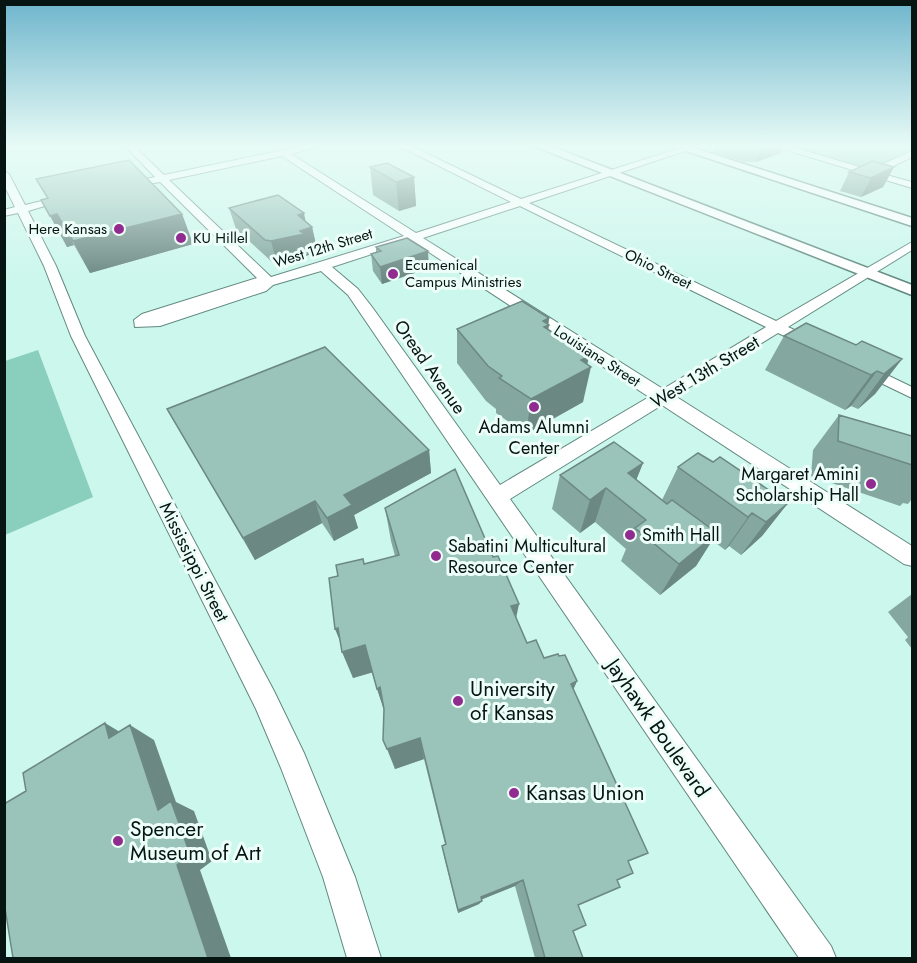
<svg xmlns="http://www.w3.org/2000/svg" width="917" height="963" font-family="Jost,sans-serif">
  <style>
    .green { fill: #8acebe }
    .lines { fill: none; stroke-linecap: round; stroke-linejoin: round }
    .minor-casing { stroke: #61887f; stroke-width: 2 }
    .major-casing { stroke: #61887f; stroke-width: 3 }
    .minor { fill: #fff; fill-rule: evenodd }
    .major { fill: #fff; fill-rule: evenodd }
    .wall { fill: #84a89f }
    .shaded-wall { fill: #6c8882 }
    .building { fill: #9ac3b9; stroke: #6c8882; stroke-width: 1.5 }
    .poi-dot { fill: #912b90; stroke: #edfef9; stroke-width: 2 }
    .labels { text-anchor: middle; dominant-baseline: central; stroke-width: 6; stroke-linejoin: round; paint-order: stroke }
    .far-poi-label { font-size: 15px; fill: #061512; stroke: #edfef9; text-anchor: start }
    .far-street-label { font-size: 15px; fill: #061512; stroke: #edfef9 }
    .street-label { font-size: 18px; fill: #061512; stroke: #edfef9 }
    .poi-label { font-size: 18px; fill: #061512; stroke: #edfef9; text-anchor: start }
    .near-poi-label { font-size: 21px; fill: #061512; stroke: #edfef9; text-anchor: start }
    .near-street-label { font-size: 21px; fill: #061512; stroke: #edfef9 }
  </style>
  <rect width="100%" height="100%" fill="#ccf7ec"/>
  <path class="green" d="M781,146H912V152L868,170Z
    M38,350L93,497L5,535V361Z"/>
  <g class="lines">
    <g class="minor-casing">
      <path id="minor" d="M125,146H134L164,175L303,146H321L291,154L416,233L511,202L399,146H411L521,199L686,146H700L529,203L776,321L912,242V250L788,327L818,341L820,344L818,347H808L778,333L675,396L912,546V566L904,564L662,405L510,499L831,946L836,958H799L348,295L321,271L273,285L266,291L160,326L135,327L134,320L142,314L257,278L160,182L122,188V184L155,177ZM282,156L404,236L271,277L169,180ZM520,206L766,327L663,389L423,238ZM412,241L649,397L500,485L372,307L358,289L332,267Z
        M773,146H788L870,170L912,151V157L879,173L912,182V188Z
        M4,171L9,174L25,205L67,195L72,198L28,211L56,266L85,336L274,691L304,753L355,877L381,958H347L323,877L281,768L256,709L71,336L44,266L18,213L4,216V210L15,207L4,185Z
        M864,364L912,387V398L858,372L856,369Z"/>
    </g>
    <g class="major-casing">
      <path id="major" d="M534,146H550L912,285V295Z
        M671,146H688L912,218V226Z"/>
    </g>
    <use href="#minor" class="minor"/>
    <use href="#major" class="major"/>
  </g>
  <path class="wall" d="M715,146H784L781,153L756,162H744L713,152Z
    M370,167L414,177L416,206L399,211L373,195Z
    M894,167L883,187L861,197L840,191L849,172Z
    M36,179L182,214L193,244L90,273L74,245L67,247L47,198Z
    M229,208L305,221L312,227L317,249L308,251L309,255L277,263L271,261L236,229Z
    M376,247L429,268L382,284L373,271L371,254L376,253Z
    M549,318L548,329L589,356L587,364L583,402L526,434L496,413V409L486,401L457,363V329Z
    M784,336L856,345L902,359L875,394L858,409L851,406L845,410L765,370Z
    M167,409L429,450L431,473L354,515L358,528L334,541L322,523L255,560Z
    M839,415L912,436V499L908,504L903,503L900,506L811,476L813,450Z
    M713,462L788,503L762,536L741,555L729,546L725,550L712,540L696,566L660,595L621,561L626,549L595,522L580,533L552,509L560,475L643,463L636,480L662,500L678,467Z
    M385,508L516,617L527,643L544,658L559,656L577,681L573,690L628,861L617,880L578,905L573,931L583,958H535L515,886L482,899L479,904L458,913L444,856L442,846L445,844L424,759L395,769L384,710L372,672L353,678L338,576L364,564L395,556L391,541Z
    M912,594V649L905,640L908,637L888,612Z"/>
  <path class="shaded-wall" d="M768,146H784L781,153L756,162L762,149Z
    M894,167L883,187L861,197L871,178Z
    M414,177L416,206L399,211L396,182Z
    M304,213L307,229L312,227L317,249L308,251L309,255L277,263L271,241L298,215Z
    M57,214L74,245L67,247L50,216Z
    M182,214L193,244L90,273L73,241Z
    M428,251L429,268L382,284L380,267Z
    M549,318L548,325H549L544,359L543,321Z
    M589,356L586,370L591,367L583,402L526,434L531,399L581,360Z
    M902,359L875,394L858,409L884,374Z
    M877,371L851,406L845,410L871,375Z
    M429,450L431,473L354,515L358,528L334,541L327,518L344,495Z
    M643,463L629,498L628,473Z
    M606,488L595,522L580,533L590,500Z
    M315,501L322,523L255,560L243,538Z
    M788,503L762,536L741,555L766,522Z
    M752,513L729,546L725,550L748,517Z
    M717,533L696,566L660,595L679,564Z
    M519,604L513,633L511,606Z
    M338,628L365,645L374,672L353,678L342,652L344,651L335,629Z
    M577,681L566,706L571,684Z
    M380,687L385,713L377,689Z
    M105,723L130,738H109Z
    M130,725L154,740L176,802L194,811L212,861L200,870L231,958H208Z
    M420,738L424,759L395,769L387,749Z
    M523,880L515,886L478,901L481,897Z
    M482,901L479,904L458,913V910Z"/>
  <path class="building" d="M744,146H768L762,149L749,148Z
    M129,160L182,214L73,241L57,214L50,216L41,200L48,198L36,179Z
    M872,161L894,167L871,178L849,172Z
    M387,163L414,177L396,182L370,167Z
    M278,195L304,213L298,215L312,227L300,231L304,234L271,241L265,240L229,208Z
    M407,238L428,251L380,267L371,254L381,251L376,247Z
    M522,301L549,318L543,321L549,325L544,327L589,356L581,360L591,367L531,399L499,378L502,376L488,366L457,329Z
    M806,323L856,345L862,341L902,359L884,374L877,371L871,375L784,336Z
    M325,347L429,450L344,495L352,505L327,518L315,501L243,538L167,409Z
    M839,415L912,436V465L838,441Z
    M614,442L643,463L628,473L667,504L672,500L717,533L679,564L635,528L646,520L606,488L590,500L560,475Z
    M698,453L713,462L720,457L788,503L766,522L752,513L748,517L678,467Z
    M455,469L493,557L498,556L519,604L511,606L527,643L536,640L544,658L558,654L559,656L565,655L577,681L571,684L648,853L628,861L633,873L617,880L620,887L578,905L586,925L573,931L583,958H545L523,880L481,897L482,901L458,910L442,846L446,844L420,738L387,749L383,740L384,709L380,687L377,689L365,645L342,652L338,628L335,629L329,578L338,576L336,565L363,559L364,564L399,555L385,508Z
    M105,723L109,738L130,725L158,810L171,801L190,854L177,865L208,958H13L4,902V804L26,791L23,773Z"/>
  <linearGradient id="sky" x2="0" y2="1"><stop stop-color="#6eb5cc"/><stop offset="0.52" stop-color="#e8fbf6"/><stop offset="1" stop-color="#e8fbf6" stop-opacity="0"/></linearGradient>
  <rect width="917" height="281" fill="url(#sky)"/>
  <g class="poi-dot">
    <circle cx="119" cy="229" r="6"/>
    <circle cx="181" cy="238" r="6"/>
    <circle cx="393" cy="274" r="6"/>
    <circle cx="534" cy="407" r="6"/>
    <circle cx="871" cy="484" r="6"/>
    <circle cx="630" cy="535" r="6"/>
    <circle cx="436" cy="556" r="6"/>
    <circle cx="458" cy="701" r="6"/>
    <circle cx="514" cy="793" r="6"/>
    <circle cx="118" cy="841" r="6"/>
  </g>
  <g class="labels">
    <g class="far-poi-label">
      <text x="107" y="229" text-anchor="end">Here Kansas</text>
      <text x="193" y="238">KU Hillel</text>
      <text x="405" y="265">Ecumenical<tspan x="405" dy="17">Campus Ministries</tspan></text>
    </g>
    <g class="far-street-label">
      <text transform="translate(323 248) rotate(-17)">West 12th Street</text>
      <text transform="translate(658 269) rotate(26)">Ohio Street</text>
      <text transform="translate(597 356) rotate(33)">Louisiana Street</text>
    </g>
    <g class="street-label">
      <text transform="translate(430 367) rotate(55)">Oread Avenue</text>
      <text transform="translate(705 372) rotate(-31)">West 13th Street</text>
      <text transform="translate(194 562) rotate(63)">Mississippi Street</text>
    </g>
    <g class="poi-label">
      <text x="534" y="427" text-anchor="middle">Adams Alumni<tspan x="534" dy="21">Center</tspan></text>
      <text x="859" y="474" text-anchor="end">Margaret Amini<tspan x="859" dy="21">Scholarship Hall</tspan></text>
      <text x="642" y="535">Smith Hall</text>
      <text x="448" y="546">Sabatini Multicultural<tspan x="448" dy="21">Resource Center</tspan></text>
    </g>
    <g class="near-poi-label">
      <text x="470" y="689">University<tspan x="470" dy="24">of Kansas</tspan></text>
      <text x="526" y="793">Kansas Union</text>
      <text x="130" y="829">Spencer<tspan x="130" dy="24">Museum of Art</tspan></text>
    </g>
    <g class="near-street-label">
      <text transform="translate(658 728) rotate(55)">Jayhawk Boulevard</text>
    </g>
  </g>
  <rect width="917" height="963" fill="none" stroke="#061512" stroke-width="12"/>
</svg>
